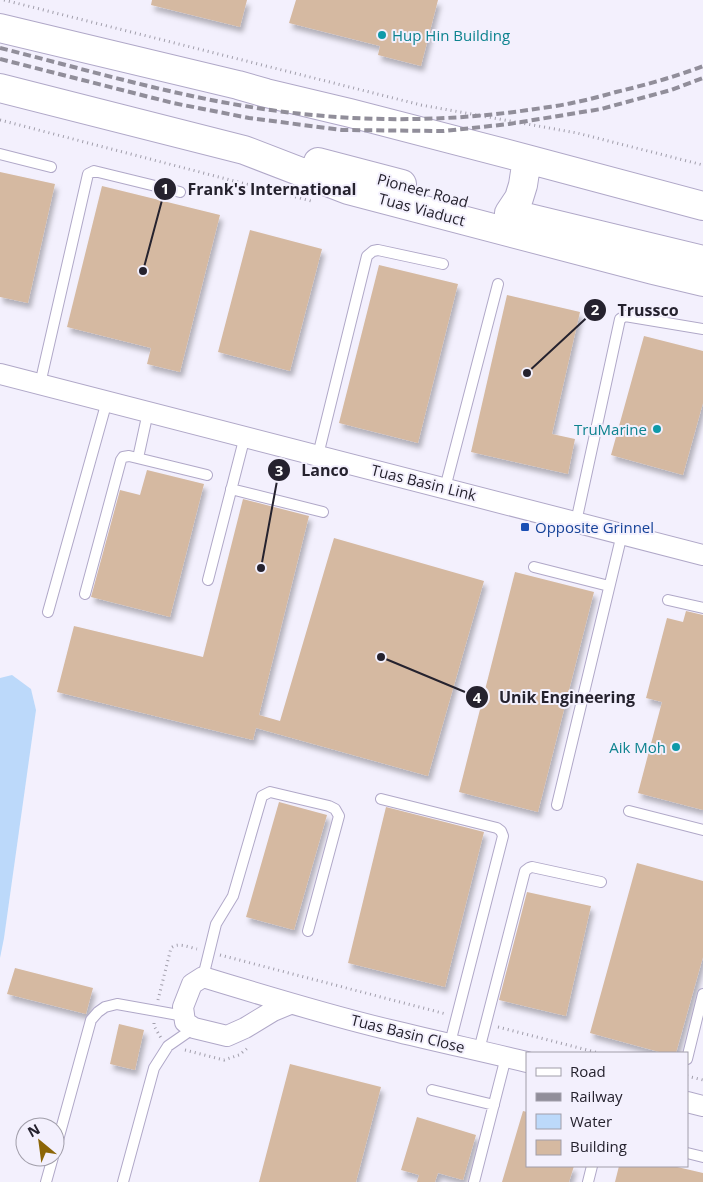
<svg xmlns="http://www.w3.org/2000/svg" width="703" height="1182" font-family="'Open Sans',sans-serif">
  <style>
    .water { fill: #bcd9fa }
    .building { fill: #d5b9a1; filter: url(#shadow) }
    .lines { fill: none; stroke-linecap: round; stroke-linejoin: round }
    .lane-casing { stroke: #b0a8c8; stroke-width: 12 }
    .street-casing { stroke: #b0a8c8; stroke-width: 22 }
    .primary-casing { stroke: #b0a8c8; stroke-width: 30 }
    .path { stroke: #a19eab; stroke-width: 3; stroke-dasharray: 1 4; stroke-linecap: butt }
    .lane { stroke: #fff; stroke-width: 10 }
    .street { stroke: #fff; stroke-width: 20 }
    .primary { stroke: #fff; stroke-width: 28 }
    .rail { stroke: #918e9a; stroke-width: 4; stroke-dasharray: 8 4; stroke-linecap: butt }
    .culture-dot { fill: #0f9aa8; stroke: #f3f0fd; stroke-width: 2 }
    .transit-dot { fill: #1a4fb4; stroke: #f3f0fd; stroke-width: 2 }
    .labels { text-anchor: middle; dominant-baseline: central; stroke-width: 4; stroke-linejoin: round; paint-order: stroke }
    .culture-label { font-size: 15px; fill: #0d838f; stroke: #f3f0fd; text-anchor: end }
    .street-label { font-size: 15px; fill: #25222e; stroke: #f3f0fd }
    .transit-label { font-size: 15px; fill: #164399; stroke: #f3f0fd; text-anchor: start }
    .leader { fill: none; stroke: #25222e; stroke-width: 2 }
    .callout-dot { fill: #25222e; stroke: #f3f0fd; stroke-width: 2 }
    .mark-label { font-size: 15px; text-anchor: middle; font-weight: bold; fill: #fff }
    .callout-label { font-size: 16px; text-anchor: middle; font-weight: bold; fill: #25222e; stroke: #f3f0fd; stroke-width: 4; stroke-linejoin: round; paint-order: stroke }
  </style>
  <defs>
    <filter id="shadow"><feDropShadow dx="3" dy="5.5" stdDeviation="2.5" flood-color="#0004"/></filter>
  </defs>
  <rect width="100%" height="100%" fill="#f3f0fd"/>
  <path class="water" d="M12,675L31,689L36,710L4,938L0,958V678Z"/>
  <path class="building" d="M152,0H247L240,27L151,5Z
    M296,0H438L421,66L378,55L380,46L289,23Z
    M0,172L55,184L28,303L0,297Z
    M102,186L220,215L180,372L147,364L151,348L67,327Z
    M250,230L322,249L290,371L218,352Z
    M379,265L458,284L418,443L339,423Z
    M507,295L580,312L552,434L575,439L568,474L471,452Z
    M644,336L703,351V403L683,475L611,455Z
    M147,470L204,484L170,617L91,597L120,490L140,495Z
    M243,499L309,516L259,715L280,721L334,538L484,581L428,776L256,728L253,740L57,692L74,626L203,657Z
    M515,572L594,592L538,812L459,792Z
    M686,611L703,615V810L638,793L662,702L646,698L667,618L683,622Z
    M279,802L327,815L294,930L246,917Z
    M386,807L484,832L445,987L348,963Z
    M637,863L703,881V957L676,1053H663L590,1033Z
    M527,892L591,906L566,1016L499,1000Z
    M15,968L93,988L86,1014L7,994Z
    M119,1024L144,1030L135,1070L110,1064Z
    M290,1064L381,1087L356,1182H259Z
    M523,1111L527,1112V1166H574L569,1182H502Z
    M417,1117L476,1135L463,1180L438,1173L435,1182H417L419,1175L401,1170Z
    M619,1166H673L703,1173V1182H615Z"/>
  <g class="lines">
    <g class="lane-casing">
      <path id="lane" d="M0,154L51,167
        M40,384L88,174L94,171L180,192
        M318,455L367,256L373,251L378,250L443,264
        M138,458L148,412
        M445,488L498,284
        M231,489L323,512
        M576,522L620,319L625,316L703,329
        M534,567L609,586
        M208,580L245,436
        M85,594L121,460L123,457L129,456L207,475
        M668,600L703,608
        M48,612L107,401
        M381,799L497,828L501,831L503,836L450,1043
        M557,805L622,534
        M629,811L703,830
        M203,977L216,924L233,896L262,796L270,792L329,806L335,809L339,816L308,931
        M479,1050L525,871L529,868L532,867L601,882
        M687,1059L703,994
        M432,1090L494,1105
        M55,1151L91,1020L98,1012L105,1007L117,1004L184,1016
        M687,1153L703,1157
        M46,1182L53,1157
        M123,1182L154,1068L168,1046L194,1028
        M474,1182L506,1057
        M588,1182L592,1166"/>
    </g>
    <g class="street-casing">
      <path id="street" d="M0,374L703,555
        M290,1004L273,1011L245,1028L227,1036L194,1028L185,1022L183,1007L192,984L203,977C265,996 327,1015 390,1030C435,1041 481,1051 527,1062
        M687,1102L703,1106"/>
    </g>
    <g class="primary-casing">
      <path id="primary" d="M0,28L238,85L266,93L350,113L527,159L703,206
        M0,88L244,150L348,190L653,270L703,282
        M318,162L402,184
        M509,213L519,198L523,185L527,159
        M513,214L703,260"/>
    </g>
    <path class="path" d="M4,0L421,105L577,133L703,165
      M0,120L311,201
      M220,955L446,1014
      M158,1000L171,948C178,942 188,947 197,949
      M154,1023V1026L161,1038
      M498,1027L599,1053
      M185,1050L224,1060L239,1055L249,1047
      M687,1076L703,1080"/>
    <use href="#lane" class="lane"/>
    <use href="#street" class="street"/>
    <use href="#primary" class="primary"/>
    <path class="rail" d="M0,48C84,69 171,95 257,108C346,122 439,123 528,110C542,108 558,106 572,103C587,100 602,96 616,92C645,85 675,77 703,66
      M0,59L173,103L249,118L342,130L444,131L509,124L601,109L671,90L703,78"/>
  </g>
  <g class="culture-dot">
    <circle cx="382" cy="35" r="5"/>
    <circle cx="657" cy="429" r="5"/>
    <circle cx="676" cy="747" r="5"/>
  </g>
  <rect class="transit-dot" x="520" y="522" width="10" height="10" rx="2.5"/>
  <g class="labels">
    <g class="culture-label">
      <text x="392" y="35" text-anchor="start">Hup Hin Building</text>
      <text x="647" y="429">TruMarine</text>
      <text x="666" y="747">Aik Moh</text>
    </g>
    <g class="street-label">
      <text transform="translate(423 190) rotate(15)">Pioneer Road</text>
      <text transform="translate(422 209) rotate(15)">Tuas Viaduct</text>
      <text transform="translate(424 482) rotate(14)">Tuas Basin Link</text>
      <text transform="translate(408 1033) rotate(14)">Tuas Basin Close</text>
    </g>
    <g class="transit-label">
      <text x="535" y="527">Opposite Grinnel</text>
    </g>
  </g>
  <path class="leader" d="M143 271L165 189M527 373L595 310M261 568L279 470M381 657L477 697"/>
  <g class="callout-dot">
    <circle cx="143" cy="271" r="5"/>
    <circle cx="527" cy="373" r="5"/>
    <circle cx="261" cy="568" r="5"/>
    <circle cx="381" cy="657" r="5"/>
    <circle cx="165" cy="189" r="12"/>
    <circle cx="595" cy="310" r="12"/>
    <circle cx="279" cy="470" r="12"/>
    <circle cx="477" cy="697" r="12"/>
  </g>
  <g class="mark-label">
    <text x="165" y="194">1</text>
    <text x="595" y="315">2</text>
    <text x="279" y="476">3</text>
    <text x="477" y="703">4</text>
  </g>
  <g class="callout-label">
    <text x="272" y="195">Frank's International</text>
    <text x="648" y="316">Trussco</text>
    <text x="325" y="476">Lanco</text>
    <text x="567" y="703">Unik Engineering</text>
  </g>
  <rect x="526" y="1052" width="162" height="115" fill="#f3f0fd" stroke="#a19eaa"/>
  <rect x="536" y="1068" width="25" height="8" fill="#ffffff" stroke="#a19eaa"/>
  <text x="570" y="1077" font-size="15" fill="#25222e">Road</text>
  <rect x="536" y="1093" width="25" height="8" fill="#918e9a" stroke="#a19eaa"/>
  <text x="570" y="1102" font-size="15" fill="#25222e">Railway</text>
  <rect x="536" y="1114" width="25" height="15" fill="#bcd9fa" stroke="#a19eaa"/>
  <text x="570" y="1127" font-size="15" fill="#25222e">Water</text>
  <rect x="536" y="1140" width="25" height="15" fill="#d5b9a1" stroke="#a19eaa"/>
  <text x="570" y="1152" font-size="15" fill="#25222e">Building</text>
  <g transform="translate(40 1142) rotate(331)"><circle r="24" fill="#f3f0fd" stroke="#a19eaa"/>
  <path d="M0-4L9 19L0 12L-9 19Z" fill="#8c6608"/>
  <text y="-8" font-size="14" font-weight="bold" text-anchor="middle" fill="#25222e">N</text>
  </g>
</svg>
